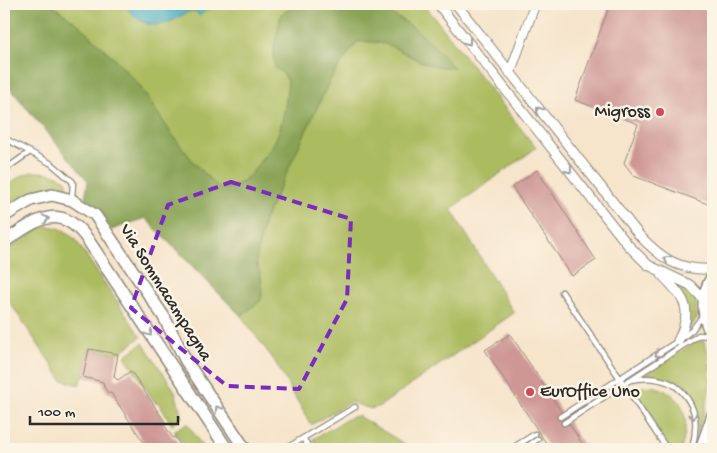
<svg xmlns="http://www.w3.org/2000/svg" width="717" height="453" font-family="'Gochi Hand',sans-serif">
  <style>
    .green { fill: #abbb5e; stroke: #6b7344 }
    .forest { fill: #88a355; stroke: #5a6740 }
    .water { fill: #3eabbe; stroke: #346b74 }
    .building { fill: #ce9794 }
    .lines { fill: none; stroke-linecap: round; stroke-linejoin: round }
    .service-casing { stroke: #90887b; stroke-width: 7 }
    .minor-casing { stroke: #90887b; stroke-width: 11 }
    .tertiary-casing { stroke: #90887b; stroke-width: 14 }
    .service { stroke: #fff; stroke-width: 4.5 }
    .minor { stroke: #fff; stroke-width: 9 }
    .tertiary { stroke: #fff; stroke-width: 11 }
    .oneway { stroke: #a0a0a0 }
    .marked { fill: none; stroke: #7b2cbf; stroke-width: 4; stroke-dasharray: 10 6; stroke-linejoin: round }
    .poi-dot { fill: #d1495b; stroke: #fcf5e5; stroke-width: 2 }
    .labels { text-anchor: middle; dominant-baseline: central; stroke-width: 5; stroke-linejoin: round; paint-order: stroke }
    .poi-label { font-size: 18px; fill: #2b2b2b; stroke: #fcf5e5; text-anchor: end }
    .street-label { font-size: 18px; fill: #2b2b2b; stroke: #fcf5e5 }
  </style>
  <rect width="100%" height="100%" fill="#fcf5e5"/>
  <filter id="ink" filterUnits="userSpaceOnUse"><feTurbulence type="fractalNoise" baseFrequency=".02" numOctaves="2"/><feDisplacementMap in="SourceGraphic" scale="10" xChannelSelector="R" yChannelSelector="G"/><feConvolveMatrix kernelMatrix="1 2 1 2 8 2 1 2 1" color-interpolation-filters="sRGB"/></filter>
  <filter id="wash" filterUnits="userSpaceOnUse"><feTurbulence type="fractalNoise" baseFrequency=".0096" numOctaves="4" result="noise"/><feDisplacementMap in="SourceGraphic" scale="20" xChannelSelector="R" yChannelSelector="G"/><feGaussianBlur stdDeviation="1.12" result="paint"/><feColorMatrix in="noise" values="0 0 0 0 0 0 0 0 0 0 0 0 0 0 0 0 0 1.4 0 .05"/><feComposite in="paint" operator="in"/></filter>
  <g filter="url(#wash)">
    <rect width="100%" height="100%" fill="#f6e4cb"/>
    <path class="green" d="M4,4H424L536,148L451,209L514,313L380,406L371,409L350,402L311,425L274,360L241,316L260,301Z
      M32,172C45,172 55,173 66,180L68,186C61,189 51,187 44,189C28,192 17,201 4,209C4,205 3,200 4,196C7,183 20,175 32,172Z
      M47,226C59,227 66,230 75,239L141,337L118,354L89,349L83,377L79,385L62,380L4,294V252L38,229Z
      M674,283L690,290L695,295L696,300V320L686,332L690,320Z
      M697,341H704C717,372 708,405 696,436C700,410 693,392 669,381C665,379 661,377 658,376C653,375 647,376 642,376Z
      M143,343L175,391L182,417L172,425L158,402L156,404L125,356Z
      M652,386C686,394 691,419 681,449H665L668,447L631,388Z
      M358,416L413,449H347L341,442L330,449H324L320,443L317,444L313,439L351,417Z
      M187,423L204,449H187L174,431Z"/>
    <path class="forest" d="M4,4H51L78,24L114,58L139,85L171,133L195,164L219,188C238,189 249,178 259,163C264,156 271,149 275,141C284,122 286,101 288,81L282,72L275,68C271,47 278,34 281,14L298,4H370L371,6C406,16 431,41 454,68C442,67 431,66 420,61C394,49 389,40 357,42L330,80L264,221L256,262L261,276L262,296L260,301L241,316L145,218L111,230L103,217L85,198L88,181L4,81Z"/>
    <path class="water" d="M125,4H215L199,16L196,11C183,11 178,20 167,23C148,29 134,20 125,4Z"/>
    <g id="blocks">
      <path class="building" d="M610,4H713V206L634,176L624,163L638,124L575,100Z
        M537,170L596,260L572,276L512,187Z
        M510,334L586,449H550L485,350Z
        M89,349L118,354L114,377L118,380L131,371L165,422L163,423L173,438L175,437L183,449H148L111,393H108L104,387L103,382L83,377Z"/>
    </g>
  </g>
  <g filter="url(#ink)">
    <use href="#blocks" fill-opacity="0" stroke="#90887b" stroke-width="1"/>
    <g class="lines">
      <g class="service-casing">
        <path id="service" d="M4,138L30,152
          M4,170L30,152L52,164L73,182L72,198
          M562,292L665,446
          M630,380C641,378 651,377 661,380C683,384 698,409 695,430C695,437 693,443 692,449
          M560,417L678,341L692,330L703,315
          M564,423L699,335L711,336
          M303,438L310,449
          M285,449L355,407
          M511,449L535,434
          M523,449L538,439"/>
      </g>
      <g class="minor-casing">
        <path id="minor" d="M438,4L628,245L648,265L690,285L704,300
          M456,4L639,235C662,259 679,271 713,269
          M510,73L535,4
          M662,275C685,299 694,308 678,341"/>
      </g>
      <g class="tertiary-casing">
        <path id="tertiary" d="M4,216L31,200L52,195L72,200L95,215L164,317L186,361L245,449
          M4,242C35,221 60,200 88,240L227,449
          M713,276C700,295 702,318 713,337
          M701,449L713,415"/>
      </g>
      <use href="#service" class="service"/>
      <use href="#minor" class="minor"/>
      <use href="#tertiary" class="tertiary"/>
    </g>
    <defs><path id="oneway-chevron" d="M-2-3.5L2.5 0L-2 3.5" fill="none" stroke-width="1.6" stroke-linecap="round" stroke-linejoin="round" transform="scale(1.25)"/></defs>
    <g class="oneway">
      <use href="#oneway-chevron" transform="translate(468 42) rotate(52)"/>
      <use href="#oneway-chevron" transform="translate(539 110) rotate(-128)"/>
      <use href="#oneway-chevron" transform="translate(569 170) rotate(52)"/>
      <use href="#oneway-chevron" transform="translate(46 219) rotate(-11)"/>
      <use href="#oneway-chevron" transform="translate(667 259) rotate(-151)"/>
      <use href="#oneway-chevron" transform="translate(149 333) rotate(56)"/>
      <use href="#oneway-chevron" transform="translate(658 354) rotate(147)"/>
      <use href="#oneway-chevron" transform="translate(218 409) rotate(-124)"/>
      <use href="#oneway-chevron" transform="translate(693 416) rotate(77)"/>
    </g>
  </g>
  <path class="marked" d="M231,182L351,219L347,299L299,389L227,386L131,308L168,205Z"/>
  <g class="poi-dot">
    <circle cx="660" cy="112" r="5"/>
    <circle cx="530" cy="392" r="5"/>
  </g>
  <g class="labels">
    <g class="poi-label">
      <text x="650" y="112">Migross</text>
      <text x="540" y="392" text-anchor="start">EurOffice Uno</text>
    </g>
    <g class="street-label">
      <text transform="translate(165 293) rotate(58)">Via Sommacampagna</text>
    </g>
  </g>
  <rect width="717" height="453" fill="none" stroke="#fcf5e5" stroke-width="20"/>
  <path d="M30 416v8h148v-8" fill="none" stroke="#2b2b2b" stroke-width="2.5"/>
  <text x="38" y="416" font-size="15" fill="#2b2b2b" stroke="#fcf5e5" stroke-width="4" paint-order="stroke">100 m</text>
</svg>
